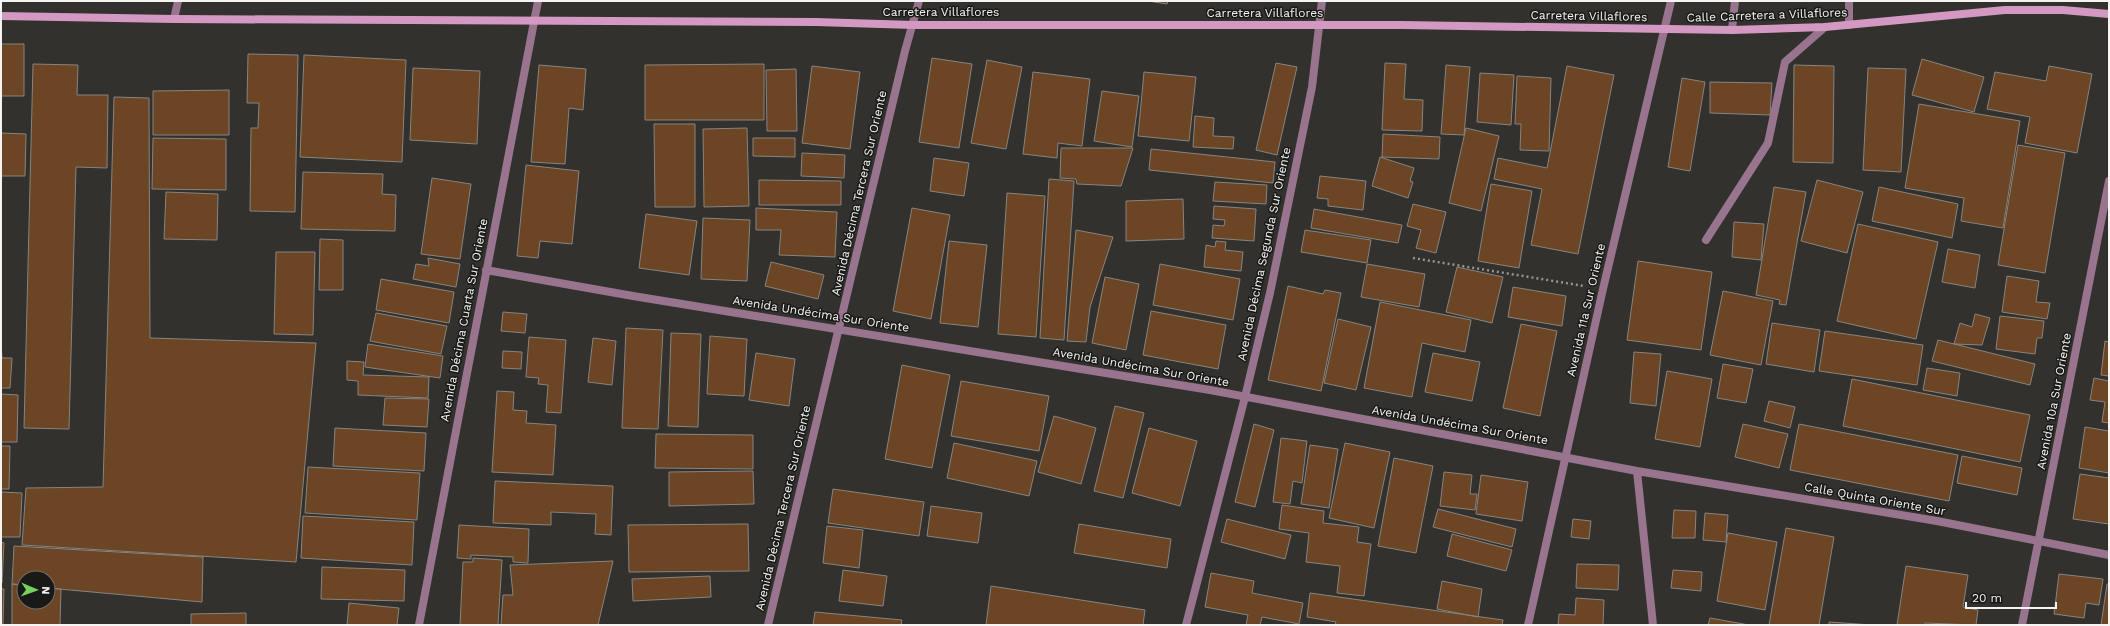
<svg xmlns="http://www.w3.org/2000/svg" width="2110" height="626" font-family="'Work Sans',sans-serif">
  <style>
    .building { fill: #6b4524; stroke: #888481 }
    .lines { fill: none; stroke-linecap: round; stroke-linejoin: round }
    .path { stroke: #979693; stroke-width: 2.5; stroke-dasharray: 2 3; stroke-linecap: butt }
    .lane { stroke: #99748e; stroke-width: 8 }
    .street { stroke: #99748e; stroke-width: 8 }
    .secondary { stroke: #d499c3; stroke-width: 8 }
    .labels { text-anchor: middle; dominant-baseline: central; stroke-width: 3; stroke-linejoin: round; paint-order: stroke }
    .street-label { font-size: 12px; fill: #f5f4f2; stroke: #191917 }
  </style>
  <rect width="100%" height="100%" fill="#32312d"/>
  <path class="building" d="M1148,1H1168L1167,4Z
    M1,44H24V96H1Z
    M248,54L298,55L295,212L250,211L251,128H258L259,103H247Z
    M304,55L406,60L402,162L300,157Z
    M932,58L972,64L959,148L919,142Z
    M1922,59L1984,77L1974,112L1912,95Z
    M987,60L1022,67L1006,149L971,143Z
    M1276,63L1297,67L1277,155L1256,150Z
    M1385,63L1406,64L1404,99L1423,100L1422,131L1382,130Z
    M33,64L78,65L77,95H108L107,168L76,167L69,429L24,428Z
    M764,64V120H645V65Z
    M539,65L586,69L583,110L569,108L565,164L531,162Z
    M1446,65L1470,67L1464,135L1441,134Z
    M1794,65L1834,66L1833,163L1793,162Z
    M812,66L860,72L850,149L802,143Z
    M1567,66L1614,75L1578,254L1531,245L1542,189L1494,179L1498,158L1547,168Z
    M2049,66L2092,74L2077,153L2025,143L2030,117L1987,109L1995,72L2046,81Z
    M413,68L480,71L477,144L410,140Z
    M1868,68L1906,69L1901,172L1863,170Z
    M796,69L797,131H767L766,70Z
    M1033,72L1090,79L1082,146L1058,143L1057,158L1023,154Z
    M1144,72L1196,77L1189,141L1138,136Z
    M1480,73L1514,75L1511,125L1477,122Z
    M1517,76L1551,78L1549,151L1520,150L1521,124H1515Z
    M1682,78L1705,82L1690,171L1668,167Z
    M1710,82L1772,83L1770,115L1710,113Z
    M229,90V135H153V91Z
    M1102,91L1139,96L1132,147L1094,141Z
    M114,97L149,98L150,338L316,343L296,562L22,545L26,488L103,487Z
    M1919,104L2020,121L2003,228L1961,221L1964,198L1905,188Z
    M1195,116L1214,118L1213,136L1234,137L1233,149L1193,147Z
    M654,124H695V207H655Z
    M747,128L749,206L704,207L703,129Z
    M1466,128L1499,136L1481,211L1449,203Z
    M1,133L26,134L25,176H1Z
    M1383,134L1440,137L1439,159L1382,157Z
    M153,138L226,139V190L152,189Z
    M753,138H795V157L753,156Z
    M2018,145L2065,153L2045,273L1998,265Z
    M1061,148H1133L1121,186L1077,184L1076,179L1060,178Z
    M1151,149L1275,162L1273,183L1149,170Z
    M802,153L845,155L844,178L801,176Z
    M1380,157L1414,168L1410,181L1413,182L1408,198L1372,186Z
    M934,158L969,163L964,196L930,191Z
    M526,165L579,171L572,244L540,241L538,258L517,256Z
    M303,172L383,174L382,194L396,195L395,231L301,229Z
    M1320,176L1366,181L1363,210L1328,206V199L1317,198Z
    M432,178L471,184L460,259L421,254Z
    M1049,179L1074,181L1064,340L1040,338Z
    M759,180L841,181V205H759Z
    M1817,180L1863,192L1847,253L1801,241Z
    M1215,182L1267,185L1266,204L1213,201Z
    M1491,184L1532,191L1519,268L1478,261Z
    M1774,187L1806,192L1786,305L1779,304L1780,300L1756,295Z
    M1879,187L1958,204L1952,238L1872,221Z
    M166,192L218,194L217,240L164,239Z
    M1007,193L1045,196L1036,337L998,334Z
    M1183,199L1184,239L1126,241V201Z
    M1413,204L1446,212L1436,253L1416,248L1421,230L1407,226Z
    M1214,206L1256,209L1254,241L1212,238L1213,225L1224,226L1225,220L1213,219Z
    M756,208L837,212L835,257L779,255L781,230H756Z
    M912,208L950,215L931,319L893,311Z
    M1314,209L1402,225L1398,243L1311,228Z
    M646,214L697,221L689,275L639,268Z
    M703,218L750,220L747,281L701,279Z
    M1734,222L1764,224L1761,260L1732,257Z
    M1858,224L1938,242L1916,339L1837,321Z
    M1076,230L1113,237L1090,307L1086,342L1067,341Z
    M1305,230L1371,240L1367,263L1301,252Z
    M320,239L343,240V290H319Z
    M949,241L987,245L978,327L940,323Z
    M1216,241L1226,242L1225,250L1243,252L1241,271L1204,267L1206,245L1215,247Z
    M1948,249L1980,255L1975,288L1942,282Z
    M276,252H315L313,335L274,334Z
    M428,258L460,264L456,287L413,279L416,264L429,266Z
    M1638,261L1712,272L1701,350L1627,340Z
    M771,262L824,275L818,299L765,286Z
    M1160,264L1240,279L1233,320L1153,305Z
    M1367,264L1425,274L1419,307L1361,297Z
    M1457,267L1503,277L1492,323L1446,312Z
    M2007,276L2039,281L2036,302L2050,303L2047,319L2002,312Z
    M1105,277L1139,284L1126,350L1092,343Z
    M381,279L454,292L449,323L376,310Z
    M1288,286L1323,294L1325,290L1341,293L1321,391L1268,380Z
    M1513,287L1566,296L1562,326L1508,317Z
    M1723,291L1773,301L1761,365L1710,355Z
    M1380,302L1471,320L1465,352L1422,343L1412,397L1364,388Z
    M1151,311L1226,325L1218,369L1143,355Z
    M503,312L527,314L525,333L501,331Z
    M376,313L447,326L441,354L370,341Z
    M1975,314L1990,318L1982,345L1954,344L1960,323L1972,327Z
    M2000,316L2044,321L2042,338H2037L2035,354L1996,349Z
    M1338,319L1371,327L1356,390L1324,383Z
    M1772,323L1820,330L1814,372L1766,364Z
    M1521,324L1557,331L1540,416L1503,408Z
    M626,328L663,330L658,429L622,428Z
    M1825,331L1923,345L1917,385L1819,371Z
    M671,333L701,334L698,427L668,426Z
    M710,336L747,339L744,396L707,394Z
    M529,337L566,340L561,413L546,412L548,385L538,384L539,378L526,377Z
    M593,338L616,341L612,385L588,382Z
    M1938,340L2035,364L2030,385L1932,361Z
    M2105,341L2109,342V376L2101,375Z
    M368,344L443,356L440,378L365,367Z
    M1,345L2,358H12L10,388H1Z
    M503,351L522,352L521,369L502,368Z
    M1634,352L1661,354L1656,406L1630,403Z
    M756,353L795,359L789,406L749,400Z
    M1433,353L1480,362L1472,401L1425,392Z
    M347,361L364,362L363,375L429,377L428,398L358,395V381L347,380Z
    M1723,364L1753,369L1746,403L1717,398Z
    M902,365L950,375L932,468L885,459Z
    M1927,368L1960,373L1957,396L1923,390Z
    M1667,371L1712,379L1700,447L1655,439Z
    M2094,378L2109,381V423L2102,422L2105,402L2090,400Z
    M1852,379L2030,415L2020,462L1843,426Z
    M961,381L1049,396L1039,451L951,436Z
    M497,391L514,392L513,410L527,411L526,423L556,425L553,475L492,472Z
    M1,394L18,395L17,442H1Z
    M385,398L429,399L427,427L383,425Z
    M1769,401L1795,407L1790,428L1764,421Z
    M1115,406L1144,413L1123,498L1094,491Z
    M1054,416L1096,428L1081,484L1038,472Z
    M1254,424L1274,430L1255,507L1235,502Z
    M1743,424L1788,434L1779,468L1735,457Z
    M1799,424L1958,455L1949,501L1790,470Z
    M2085,427L2109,431V473L2079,468Z
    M335,428L426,433L424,471L333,466Z
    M1149,428L1197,441L1180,506L1132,493Z
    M656,434L753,435V469L655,468Z
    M1281,438L1307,441L1302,483L1293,481L1290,504L1273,502Z
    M954,443L1037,461L1029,496L947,478Z
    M1345,443L1390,452L1374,528L1329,518Z
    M1310,445L1338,449L1329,508L1301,504Z
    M1,446H10L9,489H1Z
    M1962,456L2022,468L2017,495L1957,483Z
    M1394,458L1433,466L1416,553L1378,546Z
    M308,467L420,473L417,520L305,513Z
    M753,471L754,504L669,506V472Z
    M1444,472L1472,475L1470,494H1477L1475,510L1440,506Z
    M2080,474L2109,478V524L2073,519Z
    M1481,475L1528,482L1522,521L1476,514Z
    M495,481L613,486L611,535L595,534L596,514L551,512V525L493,523Z
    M833,489L924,502L919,536L828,523Z
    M1,492L22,493L20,537H1Z
    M1282,505L1324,511L1323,523L1359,527L1357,542L1371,544L1364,596L1337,593L1340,566L1306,562L1309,533L1279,529Z
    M931,506L982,513L978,543L927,536Z
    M1438,509L1516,529L1512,547L1433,527Z
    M1674,510L1696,511L1695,538H1672Z
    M1705,513L1728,515L1726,542L1703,540Z
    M303,516L414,522L412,565L301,558Z
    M1227,519L1291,535L1285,559L1221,542Z
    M1573,519L1591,521L1589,539L1571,537Z
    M748,524L749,571L629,572L628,525Z
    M1079,524L1171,539L1167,568L1074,553Z
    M459,525L529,529L528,563L513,562V557L471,555V559L457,558Z
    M827,526L863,530L859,568L823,563Z
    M1786,528L1834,537L1819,625H1769Z
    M1728,533L1777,542L1765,610L1717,601Z
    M1452,534L1512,550L1506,571L1447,556Z
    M1,542L4,543L2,583H1Z
    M14,546L203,557L202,602L48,588V578H24V585L12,584Z
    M473,558L502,560L498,625H460L463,562H473Z
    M613,561L598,625H501L503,595H513L510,565Z
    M1577,564L1619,565L1618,590L1576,588Z
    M1906,566L1968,575L1963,607L1978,610L1976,625L1925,623L1924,625H1897Z
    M322,567L405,570L404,601L321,599Z
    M843,570L887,576L883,606L839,601Z
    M1673,570L1702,572L1701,591L1671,588Z
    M1211,573L1254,581L1252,593L1303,603L1299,624L1262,617L1260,625H1246L1248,615L1205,607Z
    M2059,574L2103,579L2099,605L2086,603L2084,618L2054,614Z
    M710,576L711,597L633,601L632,579Z
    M1442,581L1482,589L1478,617L1437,609Z
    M12,584L24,585V602H48V588L61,589L60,625H12Z
    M2107,584H2109V625H2101Z
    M991,586L1145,610L1143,625H986Z
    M1,589H4L3,625H1Z
    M1310,593L1503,620L1502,625H1335L1336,622L1307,617Z
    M1576,598L1604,600L1603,625H1558L1559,614L1575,615Z
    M349,603L399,608L397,625H347Z
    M815,612L902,620L901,625H813Z
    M246,613V625H191V614Z
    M1710,618L1749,625H1708Z
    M1829,622L1872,625H1829Z"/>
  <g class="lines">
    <path class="path" d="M1413,258L1584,286"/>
    <path class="lane" d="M1849,1V25
      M1732,30L1735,1
      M1706,240L1768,143L1785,62L1825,27"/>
    <path class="street" d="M174,19L178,1
      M486,270L633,296L1210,390L1637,471L1937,521L2109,555
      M1637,471L1653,625
      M419,625L538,1
      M768,625L905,51L919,1
      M1186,625L1245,397L1270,293L1312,87L1322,1
      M1528,625L1603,289L1671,1
      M2022,625L2109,181"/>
    <path class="secondary" d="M1,16L174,19L816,22L914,25H1402L1732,30L1825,27L2005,10H2063L2109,14"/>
  </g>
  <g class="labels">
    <g class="street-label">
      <text x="941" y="12">Carretera Villaflores</text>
      <text x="1265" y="13">Carretera Villaflores</text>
      <text transform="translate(1767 15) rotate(-2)">Calle Carretera a Villaflores</text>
      <text transform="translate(1589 16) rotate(1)">Carretera Villaflores</text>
      <text transform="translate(859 193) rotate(-77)">Avenida Décima Tercera Sur Oriente</text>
      <text transform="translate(1264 254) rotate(-78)">Avenida Décima Segunda Sur Oriente</text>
      <text transform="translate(1586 310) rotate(-77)">Avenida 11a Sur Oriente</text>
      <text transform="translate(821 314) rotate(9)">Avenida Undécima Sur Oriente</text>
      <text transform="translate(464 320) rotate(-79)">Avenida Décima Cuarta Sur Oriente</text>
      <text transform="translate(1141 367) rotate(10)">Avenida Undécima Sur Oriente</text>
      <text transform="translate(2054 401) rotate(-79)">Avenida 10a Sur Oriente</text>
      <text transform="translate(1460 425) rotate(10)">Avenida Undécima Sur Oriente</text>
      <text transform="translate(1875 499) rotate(10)">Calle Quinta Oriente Sur</text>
      <text transform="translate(783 508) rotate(-77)">Avenida Décima Tercera Sur Oriente</text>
    </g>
  </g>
  <rect width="2110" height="626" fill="none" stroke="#f5f4f2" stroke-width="4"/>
  <g transform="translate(36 590) rotate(92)"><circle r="19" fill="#191917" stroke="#71716f"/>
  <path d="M0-3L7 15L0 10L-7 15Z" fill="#76d25a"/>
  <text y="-6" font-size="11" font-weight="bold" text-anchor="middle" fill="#f5f4f2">N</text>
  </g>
  <path d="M1966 602v6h90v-6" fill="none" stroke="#f5f4f2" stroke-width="2"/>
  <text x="1972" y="602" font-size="12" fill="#f5f4f2" stroke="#191917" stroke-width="3" paint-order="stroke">20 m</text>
</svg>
